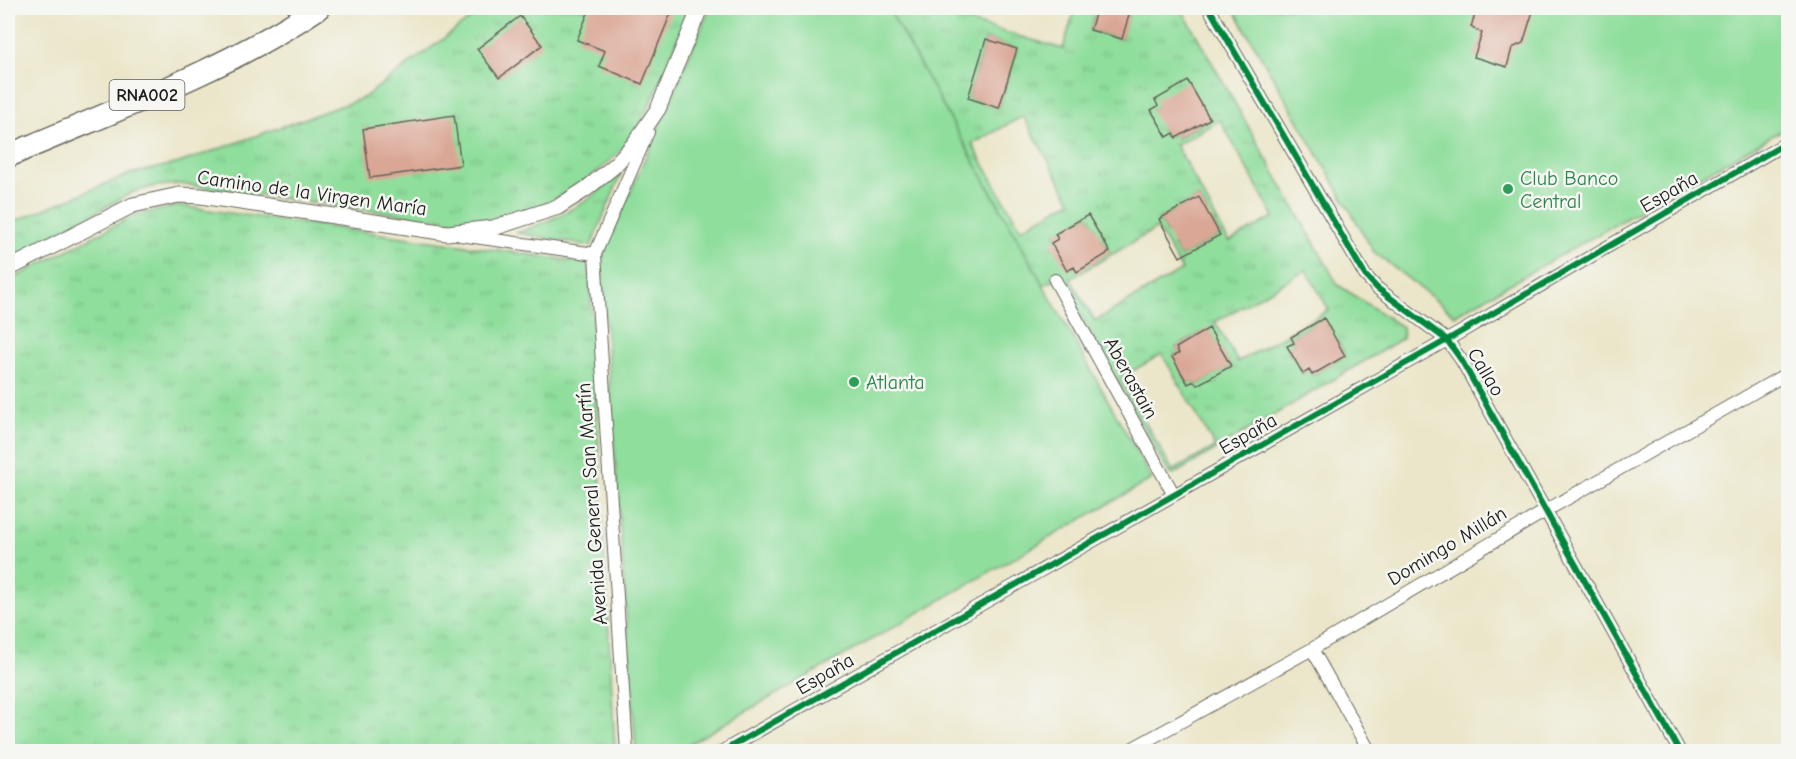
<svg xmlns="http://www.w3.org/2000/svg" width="1796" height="759" font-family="'Comic Neue',sans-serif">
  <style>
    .grass { fill: url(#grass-tufts); stroke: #567d5c; stroke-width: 1.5; fill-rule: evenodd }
    .garden { fill: #8fde9c; stroke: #567d5c; stroke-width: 1.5 }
    .building { fill: #daa796 }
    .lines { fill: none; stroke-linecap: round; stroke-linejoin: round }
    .minor-casing { stroke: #646359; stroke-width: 14 }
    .tertiary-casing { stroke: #646359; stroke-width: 17 }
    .motorway-casing { stroke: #646359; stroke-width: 25 }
    .minor { stroke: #fff; stroke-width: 12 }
    .tertiary { stroke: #fff; stroke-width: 15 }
    .motorway { stroke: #fff; stroke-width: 22 }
    .cycleway-casing { stroke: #f6f6f2; stroke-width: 10 }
    .cycleway { stroke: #00873e; stroke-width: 6 }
    .leisure-dot { fill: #2e9e5b; stroke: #f6f6f2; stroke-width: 2 }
    .labels { text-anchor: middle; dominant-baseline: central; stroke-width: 5; stroke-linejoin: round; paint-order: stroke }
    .shield { fill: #f6f6f2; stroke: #5d5d5c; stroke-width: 1.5 }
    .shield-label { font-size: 18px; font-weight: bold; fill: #1c1c1c }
    .leisure-label { font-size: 20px; fill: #27864d; stroke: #f6f6f2; text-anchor: start }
    .street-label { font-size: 20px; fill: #1c1c1c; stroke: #f6f6f2 }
  </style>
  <defs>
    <pattern id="grass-tufts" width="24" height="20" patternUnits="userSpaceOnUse" patternTransform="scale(1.5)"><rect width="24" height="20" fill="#8fde9c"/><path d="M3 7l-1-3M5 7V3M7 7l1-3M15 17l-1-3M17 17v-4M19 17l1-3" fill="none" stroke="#7bbe86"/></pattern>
  </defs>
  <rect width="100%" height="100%" fill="#f6f6f2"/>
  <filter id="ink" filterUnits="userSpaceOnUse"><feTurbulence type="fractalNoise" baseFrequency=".0167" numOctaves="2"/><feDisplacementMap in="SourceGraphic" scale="12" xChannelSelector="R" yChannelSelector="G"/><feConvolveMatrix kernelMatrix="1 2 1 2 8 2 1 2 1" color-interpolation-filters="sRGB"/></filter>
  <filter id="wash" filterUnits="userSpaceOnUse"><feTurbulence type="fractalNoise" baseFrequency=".008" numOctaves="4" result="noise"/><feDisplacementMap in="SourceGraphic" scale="24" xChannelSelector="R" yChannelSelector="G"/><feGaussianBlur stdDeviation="1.35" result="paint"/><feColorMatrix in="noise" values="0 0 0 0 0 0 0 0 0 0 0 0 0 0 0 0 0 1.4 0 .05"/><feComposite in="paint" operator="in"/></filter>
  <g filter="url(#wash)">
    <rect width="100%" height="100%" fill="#ebe6c9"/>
    <path class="grass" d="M485,8H690C676,41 664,76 648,109C621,167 552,211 489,220C476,222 462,221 448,221L180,184L156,186L133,192L8,260V224L130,174L179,163L363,98Z
      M888,8H945L943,14L1063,49L1075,8H1097L1090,30L1121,39L1131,8H1181L1338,285L1402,327L1403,338L1173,475L1168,472L1060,278L1043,285ZM986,39L1017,49L999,108L968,98ZM1158,106L1210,119L1177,138L1174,133L1167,137L1162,129L1171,124L1152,110ZM1023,116L1071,201L1021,229L972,144ZM1220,120L1274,217L1229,242L1176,145ZM1199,197L1207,211L1206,224L1213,221L1220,235L1180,257L1173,245L1181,240L1176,230L1167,234L1159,219ZM1088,215L1096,229L1090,233L1102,239L1110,252L1077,271L1055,234ZM1157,228L1182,270L1095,321L1070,279ZM1306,270L1329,310L1238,362L1215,322ZM1324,318L1332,332L1325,336L1331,346L1338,342L1345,356L1312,375L1309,370L1303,374L1298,366L1306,361L1301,351L1292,356L1287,347L1294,343L1291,337ZM1209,329L1230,366L1197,385L1194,381L1188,384L1183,376L1191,371L1173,357L1179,353L1176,347ZM1162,354L1215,447L1173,471L1120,378Z
      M622,172L591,246L517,233C561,217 587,204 622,172Z
      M179,206L589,263L615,751H8V281L135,215Z"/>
    <path class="garden" d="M710,8H888L1152,479L677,751H636L601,260Z
      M1233,8H1788V127L1455,315L1374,252Z"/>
    <g id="blocks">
      <path class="building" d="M590,8H673L642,84L599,66L605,51L577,40Z
        M1097,8H1131L1122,39L1090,30Z
        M1477,8H1534L1523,43L1512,48L1507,67L1474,57L1482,33L1471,27Z
        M520,16L542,45L499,78L477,49Z
        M986,39L1017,49L999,108L968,98Z
        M1188,81L1210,119L1176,138L1174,133L1167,137L1151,110L1158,106L1155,100Z
        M454,115L461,165L370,178L363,129Z
        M1199,197L1220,235L1180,257L1159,219Z
        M1088,215L1110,252L1077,272L1074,267L1067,271L1051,243L1058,239L1055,234Z
        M1324,318L1345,356L1312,375L1309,370L1303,374L1287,346L1294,343L1291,337Z
        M1209,328L1231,366L1197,385L1194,381L1188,384L1172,357L1179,353L1176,348Z"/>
    </g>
  </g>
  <g filter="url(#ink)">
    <use href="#blocks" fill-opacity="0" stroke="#646359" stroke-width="1.5"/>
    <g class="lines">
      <g class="minor-casing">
        <path id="minor" d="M1209,8L1365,275L1377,288L1447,340L1462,361L1680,752
          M460,235L595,254
          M1055,280L1174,495
          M1312,649L1370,752
          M627,752L595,254L648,132
          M721,752L1447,340L1788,142
          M1126,752L1312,649L1547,510L1788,373"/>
      </g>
      <g class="tertiary-casing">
        <path id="tertiary" d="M8,269L133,205L179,195L201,196L447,233L493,228L558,207L586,189L613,167L634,144L658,109L700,8"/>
      </g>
      <g class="motorway-casing">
        <path id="motorway" d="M8,156C112,111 224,71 318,8"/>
      </g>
      <use href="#minor" class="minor"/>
      <use href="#tertiary" class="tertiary"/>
      <use href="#motorway" class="motorway"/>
      <g class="cycleway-casing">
        <path id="cycleway" d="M1209,8L1365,275L1377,288L1447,340L1462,361L1680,752
          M721,752L1447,340L1788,142"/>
      </g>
      <use href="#cycleway" class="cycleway"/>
    </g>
  </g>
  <g class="leisure-dot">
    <circle cx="1508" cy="189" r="6"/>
    <circle cx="854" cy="382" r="6"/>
  </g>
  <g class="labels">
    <rect class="shield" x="109.5" y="80" width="75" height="30" rx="4.5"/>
    <g class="shield-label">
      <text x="147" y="95">RNA002</text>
    </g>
    <g class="leisure-label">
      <text x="1520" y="178">Club Banco<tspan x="1520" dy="23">Central</tspan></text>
      <text x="866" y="382">Atlanta</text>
    </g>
    <g class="street-label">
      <text transform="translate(1669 192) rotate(-30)">España</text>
      <text transform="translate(312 193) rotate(8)">Camino de la Virgen María</text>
      <text transform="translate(1486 372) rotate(59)">Callao</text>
      <text transform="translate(1131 378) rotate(61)">Aberastain</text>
      <text transform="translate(1248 434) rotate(-30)">España</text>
      <text transform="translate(592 504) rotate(-94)">Avenida General San Martín</text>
      <text transform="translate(1447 546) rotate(-31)">Domingo Millán</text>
      <text transform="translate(825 674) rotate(-30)">España</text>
    </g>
  </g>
  <rect width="1796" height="759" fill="none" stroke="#f6f6f2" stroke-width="30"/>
</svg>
